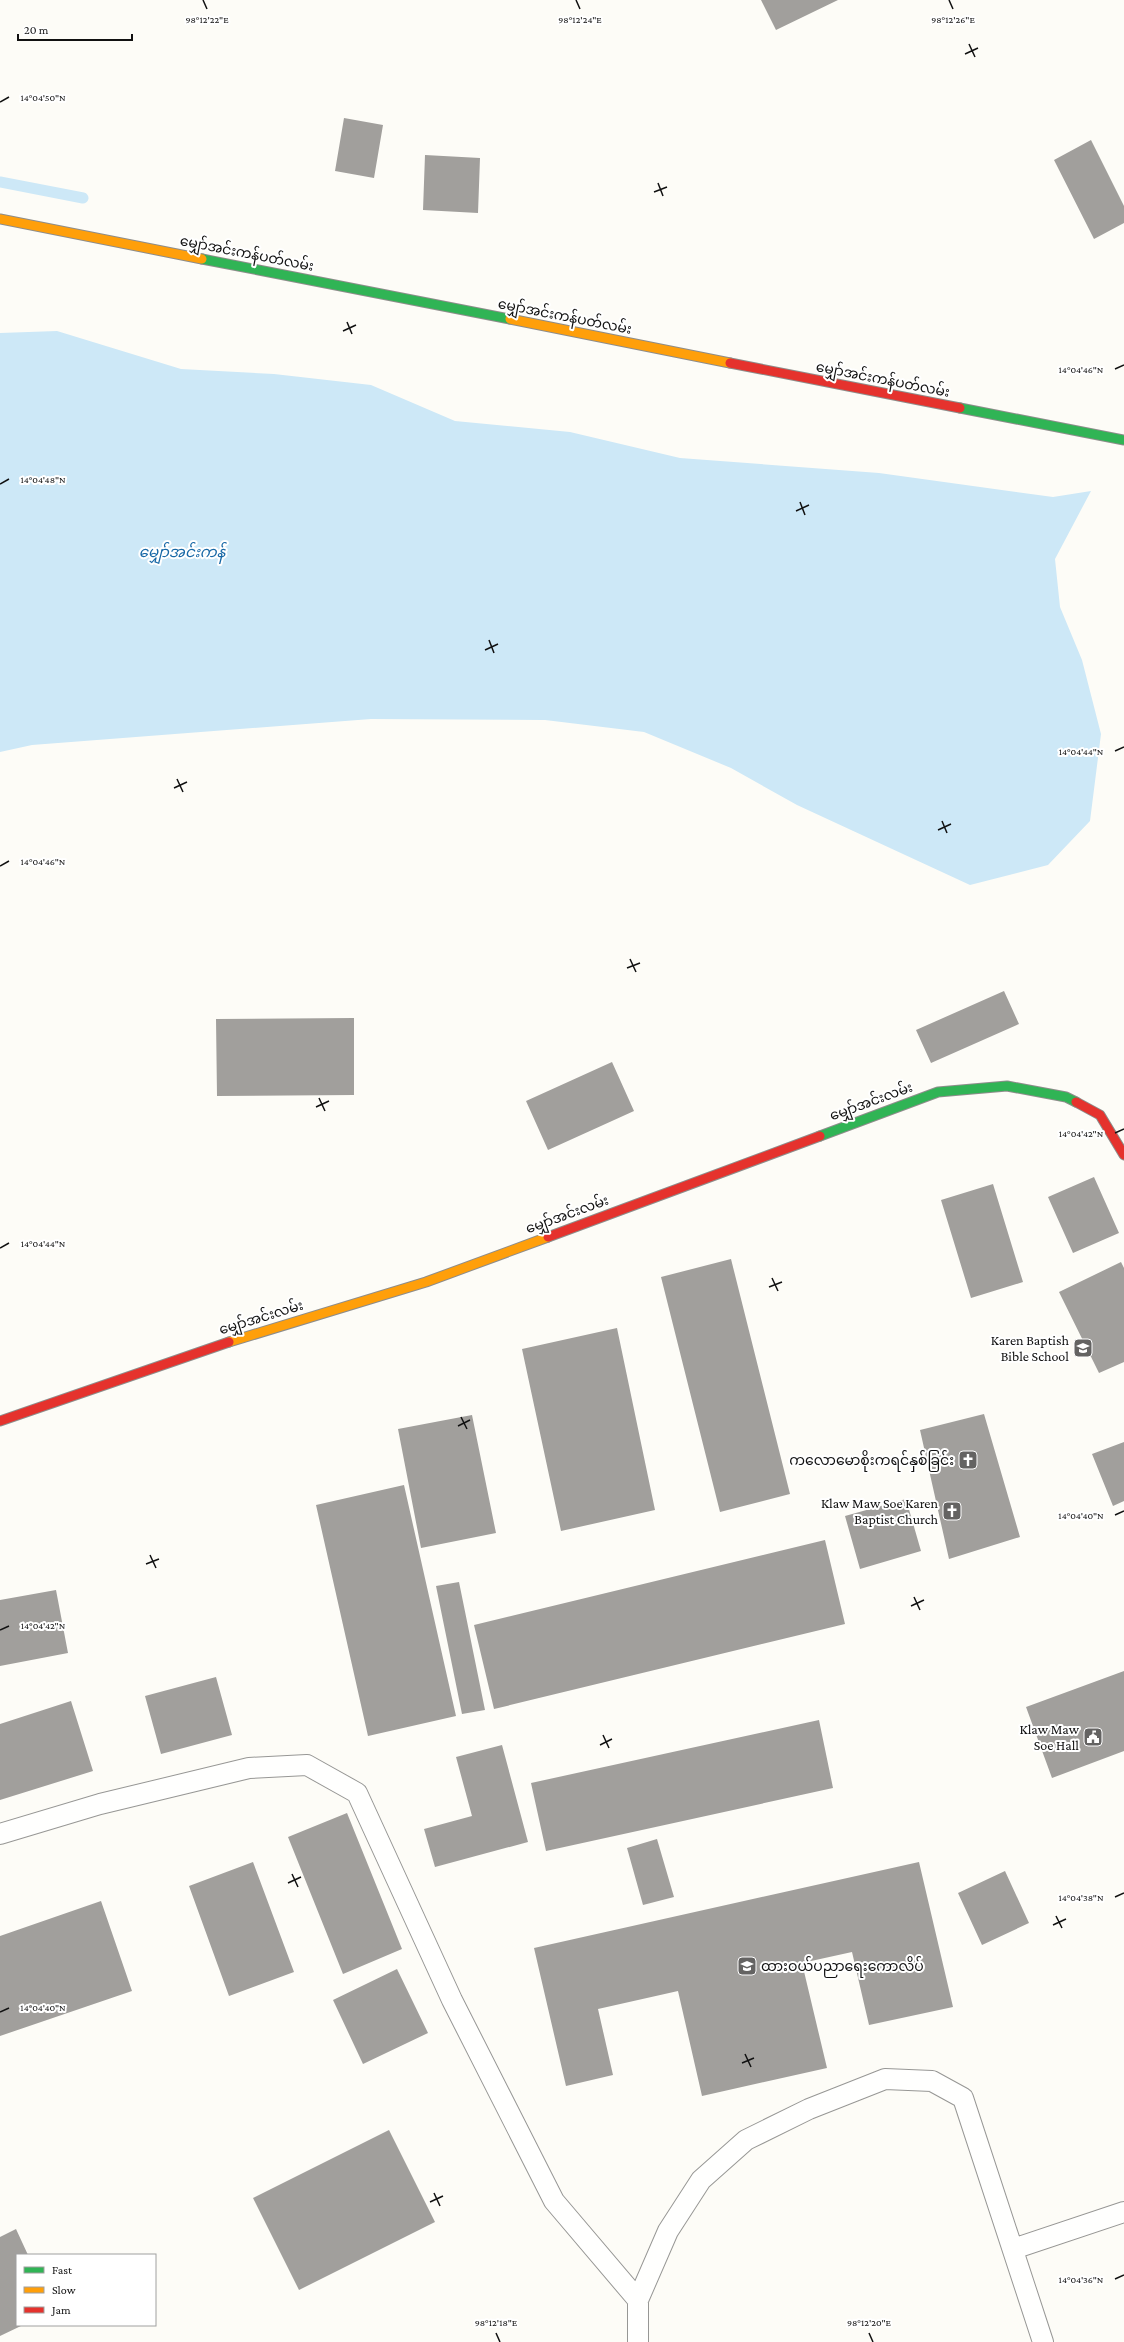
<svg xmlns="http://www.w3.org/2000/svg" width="1124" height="2342" font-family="'Crimson Pro','Noto Sans Myanmar',serif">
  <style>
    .water { fill: #cde8f7 }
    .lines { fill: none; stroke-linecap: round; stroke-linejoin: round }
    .stream { stroke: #cde8f7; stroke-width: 11 }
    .building { fill: #a19f9c }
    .lane-casing { stroke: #979795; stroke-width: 22 }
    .fast-casing { stroke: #8e8d8b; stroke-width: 11 }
    .slow-casing { stroke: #8e8d8b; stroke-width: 11 }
    .jam-casing { stroke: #8e8d8b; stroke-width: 11 }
    .lane { stroke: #fffffe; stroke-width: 20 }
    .fast { stroke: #30b455; stroke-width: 9 }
    .slow { stroke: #ff9f0a; stroke-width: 9 }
    .jam { stroke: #e5322d; stroke-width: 9 }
    .ticks { fill: none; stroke: #111; stroke-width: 1.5 }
    .labels { text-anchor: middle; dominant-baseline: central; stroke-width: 4; stroke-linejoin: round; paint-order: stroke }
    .street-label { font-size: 14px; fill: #111; stroke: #fff }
    .poi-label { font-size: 14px; fill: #111; stroke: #fff; text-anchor: end }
    .water-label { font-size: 15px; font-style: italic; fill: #1768a6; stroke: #fff }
    .ticks-label { font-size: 10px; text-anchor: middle; fill: #111; stroke: #fff; stroke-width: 4; stroke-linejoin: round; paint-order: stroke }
  </style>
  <rect width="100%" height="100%" fill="#fdfcf7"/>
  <path class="water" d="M57,331L181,369L274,374L371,385L455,421L570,432L680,458L879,473L1053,497L1091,491L1055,559L1060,607L1082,660L1101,734L1090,821L1048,865L970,885L797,805L731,768L644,732L545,720L371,719L32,745L0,752V333Z"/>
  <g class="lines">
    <path class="stream" d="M0,182L83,198"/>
  </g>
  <path class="building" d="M761,0H838L776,30Z
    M344,118L383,125L374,178L335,171Z
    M1091,140L1124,206V223L1094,239L1054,160Z
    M425,155L480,158L478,213L423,210Z
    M1004,991L1019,1024L931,1063L916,1030Z
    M354,1018V1095L217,1096L216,1019Z
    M612,1062L634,1111L548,1150L526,1101Z
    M1094,1177L1119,1233L1073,1253L1048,1197Z
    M993,1184L1023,1282L971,1298L941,1200Z
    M731,1259L790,1494L720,1512L661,1277Z
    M1121,1262L1124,1268V1362L1099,1373L1059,1292Z
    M617,1328L655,1510L561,1531L522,1349Z
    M984,1414L1020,1537L949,1559L920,1430Z
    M472,1415L496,1533L421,1548L398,1429Z
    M1124,1442V1501L1113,1506L1092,1454Z
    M404,1485L456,1716L368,1736L316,1505Z
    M906,1499L921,1551L860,1569L845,1516Z
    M825,1540L845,1624L494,1709L474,1625Z
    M459,1582L485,1710L462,1714L436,1586Z
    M56,1590L68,1653L0,1666V1600Z
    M1124,1671V1751L1052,1778L1026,1707Z
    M216,1677L232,1735L161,1754L145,1696Z
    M71,1701L93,1771L0,1800V1724Z
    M819,1720L833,1788L546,1851L531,1783Z
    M502,1745L528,1842L435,1867L424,1829L472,1816L456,1757Z
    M347,1813L402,1949L343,1974L288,1837Z
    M657,1839L674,1897L643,1905L627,1848Z
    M253,1862L294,1972L229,1996L189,1886Z
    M919,1862L953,2007L869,2025L852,1952L802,1963L827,2068L702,2096L678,1991L598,2009L613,2075L566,2086L534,1948Z
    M1005,1871L1029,1923L982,1945L958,1893Z
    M101,1901L132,1991L0,2036V1936Z
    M397,1969L428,2033L363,2064L333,2000Z
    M389,2130L435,2222L299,2290L253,2198Z
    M16,2229L28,2255H17V2325H23L0,2336V2237Z"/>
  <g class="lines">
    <g class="lane-casing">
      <path id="lane" d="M0,1834L100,1804L249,1768L307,1765L357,1793L452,2000L554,2201L638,2300
        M1013,2249L1124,2212
        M638,2342V2300L668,2231L701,2180L746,2140L809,2109L885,2079L932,2081L963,2098L1043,2342"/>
    </g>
    <g class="fast-casing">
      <path id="fast" d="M202,259L510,319
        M960,408L1124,440
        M820,1136L938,1092L1007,1086L1066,1097L1076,1102"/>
    </g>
    <g class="slow-casing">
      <path id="slow" d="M0,219L202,259
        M510,319L730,363
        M229,1342L426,1282L548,1237"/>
    </g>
    <g class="jam-casing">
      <path id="jam" d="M730,363L960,408
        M1076,1102L1100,1115L1124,1155
        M548,1237L820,1136
        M0,1421L229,1342"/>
    </g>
    <use href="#lane" class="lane"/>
    <use href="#fast" class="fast"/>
    <use href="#slow" class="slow"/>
    <use href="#jam" class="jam"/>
  </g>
  <path class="ticks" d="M203,0L207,9M576,0L580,9M949,0L953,9M969,44L975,57M965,54L978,48M0,102L9,97M658,183L663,196M654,192L667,187M347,322L352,334M343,331L356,325M1115,369L1124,365M0,484L9,479M800,502L805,515M796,511L809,505M489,640L494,653M485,650L498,644M1115,751L1124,747M177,779L183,792M174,788L187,782M942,821L947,833M938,830L951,824M0,866L9,861M630,959L636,972M627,968L640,963M319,1098L325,1111M316,1107L329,1101M1115,1133L1124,1129M0,1248L9,1243M772,1278L778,1291M769,1287L782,1282M461,1417L467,1429M458,1426L470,1420M1115,1515L1124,1511M150,1555L156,1568M146,1564L159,1559M914,1597L920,1610M911,1606L924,1600M0,1630L9,1626M603,1735L609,1748M600,1745L612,1739M292,1874L298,1887M288,1883L301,1877M1115,1897L1124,1893M1056,1916L1062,1928M1053,1925L1066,1919M0,2012L9,2008M745,2054L751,2067M742,2063L754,2058M434,2193L440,2206M430,2202L443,2196M1115,2279L1124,2275M496,2333L500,2342M869,2333L873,2342"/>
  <defs>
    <g id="school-square" transform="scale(1)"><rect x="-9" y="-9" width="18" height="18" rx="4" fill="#646362" stroke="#fff"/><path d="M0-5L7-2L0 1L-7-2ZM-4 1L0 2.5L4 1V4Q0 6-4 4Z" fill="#fff"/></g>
    <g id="church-square" transform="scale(1)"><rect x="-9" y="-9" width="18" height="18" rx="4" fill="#646362" stroke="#fff"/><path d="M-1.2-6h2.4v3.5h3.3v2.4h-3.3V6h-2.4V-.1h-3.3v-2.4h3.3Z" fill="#fff"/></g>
    <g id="civic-square" transform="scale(1)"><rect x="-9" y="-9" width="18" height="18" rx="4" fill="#646362" stroke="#fff"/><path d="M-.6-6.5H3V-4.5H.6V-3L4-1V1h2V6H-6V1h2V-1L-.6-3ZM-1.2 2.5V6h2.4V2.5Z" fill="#fff"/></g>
    <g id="university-square" transform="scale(1)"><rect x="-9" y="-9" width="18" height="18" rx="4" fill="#646362" stroke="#fff"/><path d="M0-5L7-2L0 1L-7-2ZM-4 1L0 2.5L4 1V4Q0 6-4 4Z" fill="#fff"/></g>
  </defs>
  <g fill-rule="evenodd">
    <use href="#school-square" x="1083" y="1348"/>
    <use href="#church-square" x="968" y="1460"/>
    <use href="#church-square" x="952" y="1511"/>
    <use href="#civic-square" x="1093" y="1737"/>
    <use href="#university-square" x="747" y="1966"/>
  </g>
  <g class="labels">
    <g class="street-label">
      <text transform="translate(247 253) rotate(11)">မျှော်အင်းကန်ပတ်လမ်း</text>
      <text transform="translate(565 316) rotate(11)">မျှော်အင်းကန်ပတ်လမ်း</text>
      <text transform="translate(883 379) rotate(11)">မျှော်အင်းကန်ပတ်လမ်း</text>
      <text transform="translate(871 1101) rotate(-20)">မျှော်အင်းလမ်း</text>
      <text transform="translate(567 1214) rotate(-20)">မျှော်အင်းလမ်း</text>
      <text transform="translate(261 1317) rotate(-17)">မျှော်အင်းလမ်း</text>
    </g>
    <g class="poi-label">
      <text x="1069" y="1340">Karen Baptish<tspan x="1069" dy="16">Bible School</tspan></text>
      <text x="954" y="1460">ကလောမောစိုးကရင်နှစ်ခြင်း</text>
      <text x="938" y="1503">Klaw Maw Soe Karen<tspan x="938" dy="16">Baptist Church</tspan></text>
      <text x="1079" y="1729">Klaw Maw<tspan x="1079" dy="16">Soe Hall</tspan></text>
      <text x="761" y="1966" text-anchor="start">ထားဝယ်ပညာရေးကောလိပ်</text>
    </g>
    <g class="water-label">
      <text x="182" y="552">မျှော်အင်းကန်</text>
    </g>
  </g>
  <g class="ticks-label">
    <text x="580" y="23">98°12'24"E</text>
    <text x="953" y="23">98°12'26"E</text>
    <text x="207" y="23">98°12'22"E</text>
    <text x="43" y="101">14°04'50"N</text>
    <text x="1081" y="373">14°04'46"N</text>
    <text x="43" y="483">14°04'48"N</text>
    <text x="1081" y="755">14°04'44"N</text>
    <text x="43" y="865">14°04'46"N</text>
    <text x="1081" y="1137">14°04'42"N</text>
    <text x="43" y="1247">14°04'44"N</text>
    <text x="1081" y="1519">14°04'40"N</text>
    <text x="43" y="1629">14°04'42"N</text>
    <text x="1081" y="1901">14°04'38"N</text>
    <text x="43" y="2011">14°04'40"N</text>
    <text x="1081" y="2283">14°04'36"N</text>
    <text x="496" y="2326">98°12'18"E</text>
    <text x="869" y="2326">98°12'20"E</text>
  </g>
  <rect x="16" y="2254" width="140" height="72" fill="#ffffff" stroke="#a0a0a0"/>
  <rect x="24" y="2267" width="20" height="6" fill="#30b455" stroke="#a0a0a0"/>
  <text x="52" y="2274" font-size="12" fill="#111111">Fast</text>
  <rect x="24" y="2287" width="20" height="6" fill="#ff9f0a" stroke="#a0a0a0"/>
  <text x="52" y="2294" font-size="12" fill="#111111">Slow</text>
  <rect x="24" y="2307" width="20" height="6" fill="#e5322d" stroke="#a0a0a0"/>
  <text x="52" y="2314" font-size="12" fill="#111111">Jam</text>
  <path d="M18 34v6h114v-6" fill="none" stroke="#111111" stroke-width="2"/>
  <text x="24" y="34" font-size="12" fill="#111111" stroke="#ffffff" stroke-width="3" paint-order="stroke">20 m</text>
</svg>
